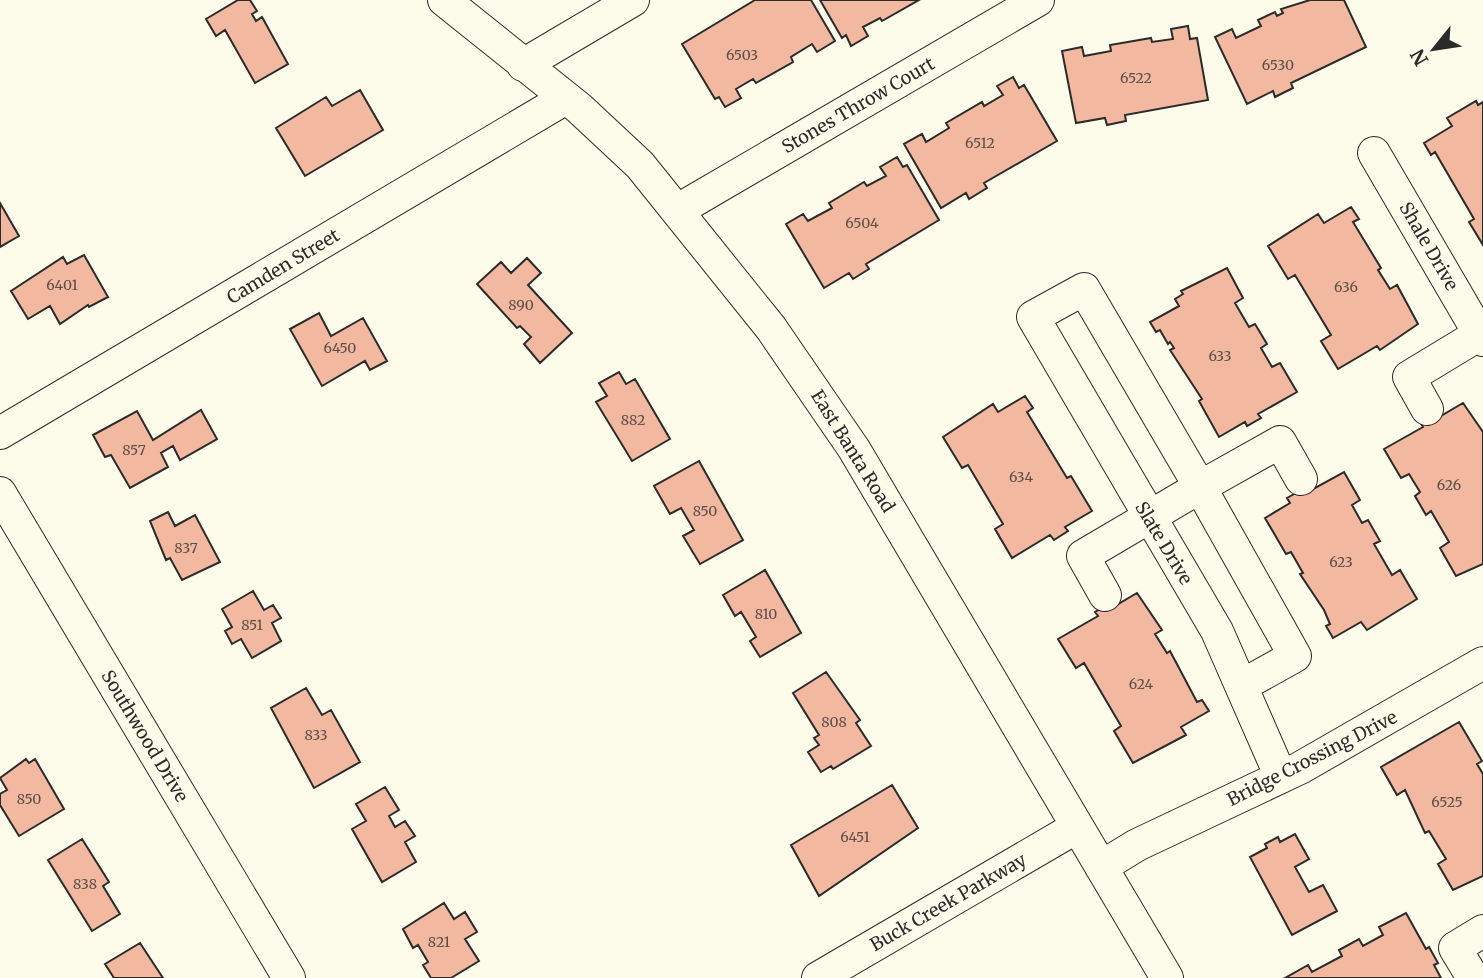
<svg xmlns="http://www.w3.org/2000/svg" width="1483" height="978" font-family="Merriweather,serif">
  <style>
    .building { fill: #f2b8a0; stroke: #2b2b2b; stroke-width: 2 }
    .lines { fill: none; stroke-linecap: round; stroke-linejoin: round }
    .minor-casing { stroke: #2b2b2b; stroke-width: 34 }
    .minor { stroke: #fdfbea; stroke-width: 32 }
    .labels { text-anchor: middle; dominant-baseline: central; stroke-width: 5; stroke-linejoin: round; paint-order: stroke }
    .number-label { font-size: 14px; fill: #5d4e48 }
    .street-label { font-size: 18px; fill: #2b2b2b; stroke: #fdfbea }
  </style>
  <rect width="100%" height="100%" fill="#fdfbea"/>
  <path class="building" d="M238,0H250L257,11L252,14L256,21L262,17L288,64L255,83L225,30L216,36L206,19Z
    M811,0L835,41L817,52L812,44L791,57L793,62L756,83L753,79L736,89L741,98L725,107L719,97L715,99L682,44L755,0Z
    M820,0H919L882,21L880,18L863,27L868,36L851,46L846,35L842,38Z
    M1310,0H1344L1366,47L1291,83L1293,88L1275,97L1273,91L1247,104L1215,37L1232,29L1236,38L1261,26L1258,20L1275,12L1277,16L1283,13L1281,9Z
    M1188,26L1190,39L1197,38L1208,100L1125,115L1126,121L1107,125L1105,118L1076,123L1062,51L1082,47L1084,56L1111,51L1110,45L1151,38L1152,42L1173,39L1171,29Z
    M1013,77L1019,88L1024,85L1057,141L984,183L987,188L969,199L966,193L941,208L904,144L922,134L926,142L949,128L946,123L982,102L984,106L1003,95L997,86Z
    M360,90L383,130L305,176L276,128L326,97L332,106Z
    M1476,101L1478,105L1483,102V245L1469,222L1474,219L1435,152L1431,155L1424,143L1452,126L1447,118Z
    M897,157L903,167L907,165L939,220L866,264L869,269L853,279L849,273L824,288L786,224L803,214L808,221L832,208L829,203L864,182L867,186L886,176L880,167Z
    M0,203L19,236L0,247Z
    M1351,207L1359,219L1353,222L1381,268L1378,270L1390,289L1397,285L1418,324L1380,350L1377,346L1338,369L1321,341L1331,335L1295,275L1288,279L1268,246L1318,214L1324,223Z
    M84,255L108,297L89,307L88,305L60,324L50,306L28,319L11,291L63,257L67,264Z
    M527,258L541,273L528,285L572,333L540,363L524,344L531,337L520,326L517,328L477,284L501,262L511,273Z
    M1227,268L1243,298L1235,303L1249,327L1255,324L1267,344L1261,348L1272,367L1280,363L1297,392L1258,414L1261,418L1247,426L1245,422L1219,437L1199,401L1202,399L1170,350L1174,348L1170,342L1168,344L1160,330L1156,332L1150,322L1179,306L1175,299L1183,294L1181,291Z
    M319,313L331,336L363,318L387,361L370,370L365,361L322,386L290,329Z
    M619,372L626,384L635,379L670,439L632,461L596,402L607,396L599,383Z
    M1025,396L1033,408L1027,412L1067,478L1071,476L1092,511L1065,527L1068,531L1054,540L1050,535L1012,558L995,529L1003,524L968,465L962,468L943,437L993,404L998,412Z
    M1463,403L1483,432V564L1456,576L1440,548L1449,542L1431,511L1426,515L1415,496L1420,492L1409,474L1401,478L1384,449L1423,427L1420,422L1439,417Z
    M201,410L217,439L180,460L173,446L161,453L168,467L130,488L111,455L105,457L93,435L137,411L153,440Z
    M699,461L743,540L700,564L683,536L694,530L681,508L670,514L654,486Z
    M1344,472L1360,500L1352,505L1362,523L1368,520L1380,541L1374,544L1392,575L1400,570L1417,599L1367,630L1361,622L1333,638L1326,626L1330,624L1324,610L1300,574L1303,573L1291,552L1286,554L1265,518L1290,503L1287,498L1303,489L1306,493Z
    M168,512L175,526L195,515L220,562L182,580L170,558L166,560L150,521Z
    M765,570L801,633L760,657L750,641L756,637L741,612L735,616L723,595Z
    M253,591L264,610L273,605L281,618L272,623L281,641L252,658L241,639L232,644L225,631L232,627L222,609Z
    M1137,593L1162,630L1155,634L1167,653L1170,651L1197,702L1202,700L1209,711L1181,727L1186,735L1133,763L1114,731L1121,726L1084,663L1076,668L1058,639L1098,616L1095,612L1111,603L1113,607Z
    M826,672L860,720L856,723L871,746L833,769L831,766L821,772L808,752L819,745L814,738L819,735L793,693Z
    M306,688L322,715L331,710L360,762L314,788L271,708Z
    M1459,722L1482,761L1477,764L1483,774V876L1453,890L1438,864L1446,859L1429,831L1425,833L1405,790L1397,795L1381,767Z
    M26,759L29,763L35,759L64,809L19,836L0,805V794L7,790L0,778Z
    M892,785L918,828L819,896L791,845Z
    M385,787L399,810L389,816L395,827L405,821L415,836L405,842L416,862L382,882L352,829L366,821L356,804Z
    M1295,834L1309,859L1295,867L1309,892L1323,885L1337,911L1292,935L1250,857L1267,848L1265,844L1278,837L1280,842Z
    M82,839L109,882L103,886L120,914L92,931L48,860Z
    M444,903L454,919L465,912L477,932L465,939L479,961L451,978H431L423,965L428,962L418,945L413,948L403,929Z
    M1406,913L1426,949L1429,947L1438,963L1434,965L1441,978H1285L1308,965L1312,972L1342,956L1339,950L1359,939L1363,946L1383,935L1379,927Z
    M140,943L163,978H114L105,964Z"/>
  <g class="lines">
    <g class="minor-casing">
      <path id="minor" d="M444,0L579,108L640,165L771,328L854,449L1167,978
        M523,65L633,0
        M1374,153L1483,340
        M678,210L1038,0
        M1427,409L1409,377L1480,334
        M0,433L566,98
        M0,493L289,978
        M1105,595L1083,556L1200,487L1295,656L1241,686
        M1281,777L1217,631L1033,317L1084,289L1200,487L1280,442L1301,479
        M1101,867L1137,845L1300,768L1483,663
        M818,978L1077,827
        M1473,978L1455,948L1483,931"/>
    </g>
    <use href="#minor" class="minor"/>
  </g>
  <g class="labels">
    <g class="number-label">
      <text x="742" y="55">6503</text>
      <text x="1278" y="65">6530</text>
      <text x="1136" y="78">6522</text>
      <text x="980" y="143">6512</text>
      <text x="862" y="223">6504</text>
      <text x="62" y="285">6401</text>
      <text x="1346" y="287">636</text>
      <text x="521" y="305">890</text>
      <text x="340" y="348">6450</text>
      <text x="1220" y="356">633</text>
      <text x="633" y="420">882</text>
      <text x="134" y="450">857</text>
      <text x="1021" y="477">634</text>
      <text x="1449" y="485">626</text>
      <text x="705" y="511">850</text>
      <text x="186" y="548">837</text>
      <text x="1341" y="562">623</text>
      <text x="766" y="614">810</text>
      <text x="252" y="625">851</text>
      <text x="1141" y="684">624</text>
      <text x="834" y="722">808</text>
      <text x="316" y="735">833</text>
      <text x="29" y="799">850</text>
      <text x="1447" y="802">6525</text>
      <text x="855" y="837">6451</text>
      <text x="85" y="884">838</text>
      <text x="439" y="942">821</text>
    </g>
    <g class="street-label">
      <text transform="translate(858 105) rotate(-30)">Stones Throw Court</text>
      <text transform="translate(1429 246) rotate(60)">Shale Drive</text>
      <text transform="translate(283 266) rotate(-31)">Camden Street</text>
      <text transform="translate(853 451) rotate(58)">East Banta Road</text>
      <text transform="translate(1164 543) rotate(59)">Slate Drive</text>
      <text transform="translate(145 736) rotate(59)">Southwood Drive</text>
      <text transform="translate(1312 758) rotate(-27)">Bridge Crossing Drive</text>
      <text transform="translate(948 902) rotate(-30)">Buck Creek Parkway</text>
    </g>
  </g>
  <g transform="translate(1434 49) rotate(240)" stroke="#fdfbea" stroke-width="5" paint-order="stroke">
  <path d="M0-5L12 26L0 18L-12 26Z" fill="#2b2b2b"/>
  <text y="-10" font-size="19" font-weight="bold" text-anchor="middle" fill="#2b2b2b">N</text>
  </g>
</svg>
